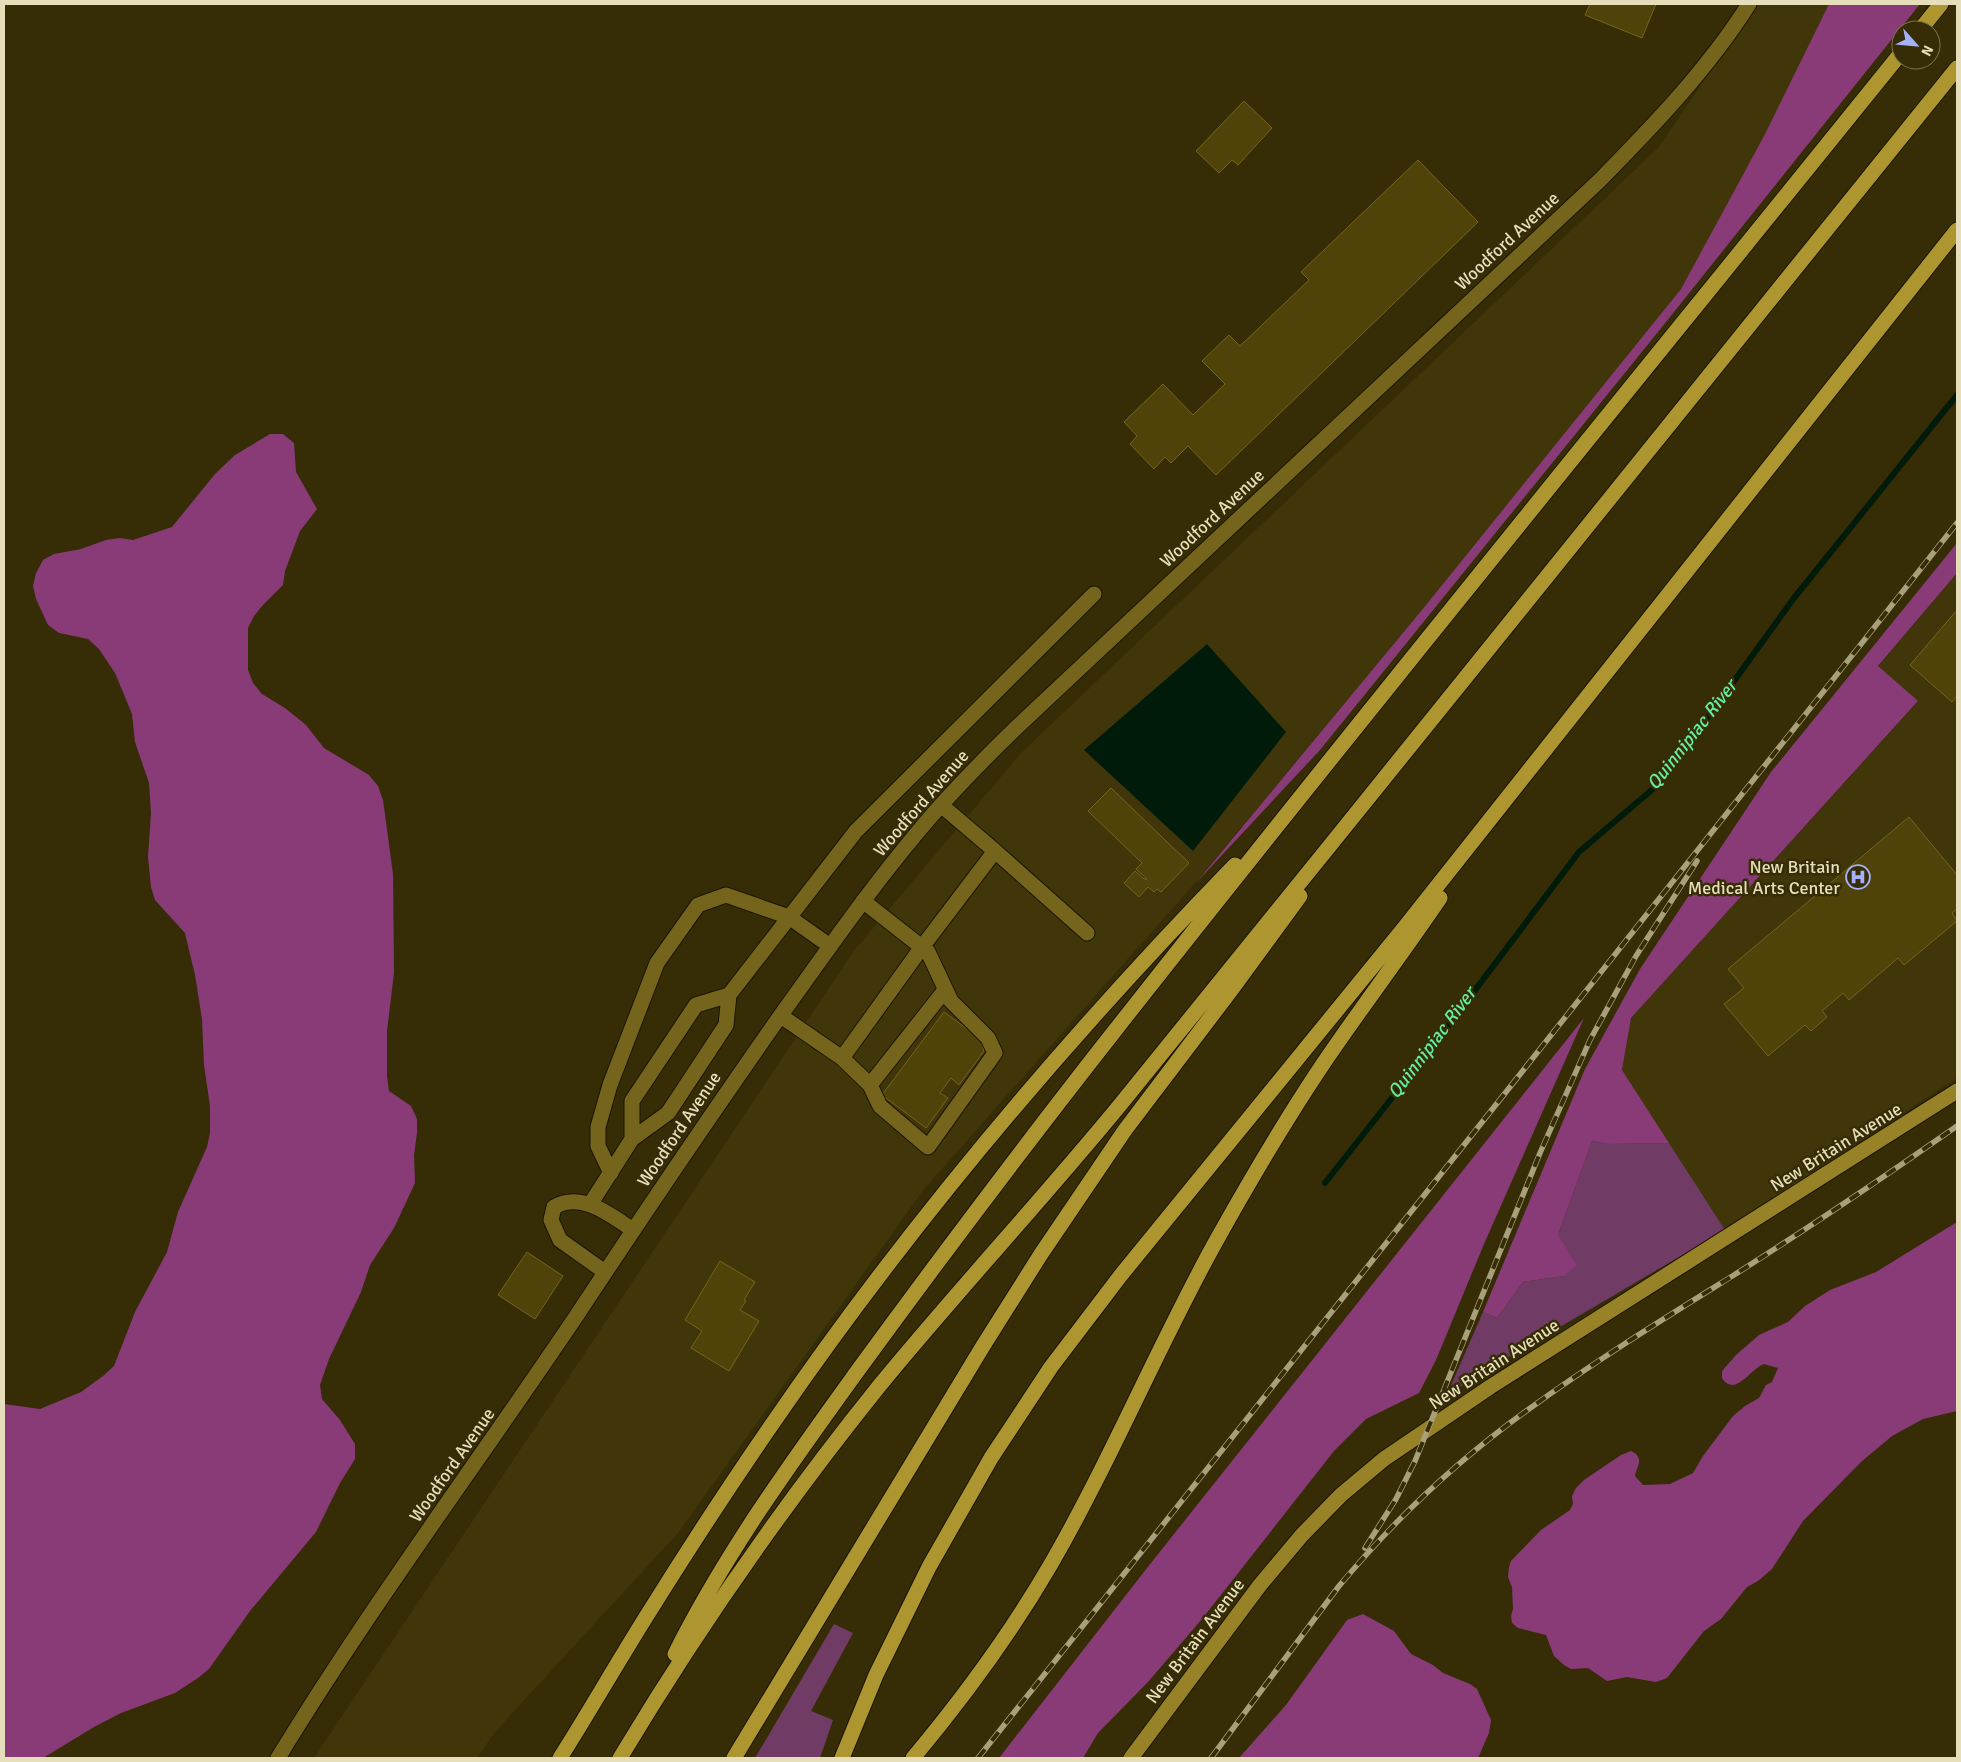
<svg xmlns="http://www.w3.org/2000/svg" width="1961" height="1762" font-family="Signika,sans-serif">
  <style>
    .built { fill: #40360a }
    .green { fill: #703b64 }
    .forest { fill: #883b77 }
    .water { fill: #001b0a }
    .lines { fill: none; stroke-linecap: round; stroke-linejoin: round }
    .stream { stroke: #001b0a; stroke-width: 6 }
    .building { fill: #4f4309; stroke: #75651b }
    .minor-casing { stroke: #1b1602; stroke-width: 17 }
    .major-casing { stroke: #1b1602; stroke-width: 17 }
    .highway-casing { stroke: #1b1602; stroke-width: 17 }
    .minor { stroke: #75651c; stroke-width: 15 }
    .major { stroke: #978227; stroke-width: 15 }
    .highway { stroke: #ad962f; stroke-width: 15 }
    .rail-casing { stroke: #a89f7b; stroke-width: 5.5 }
    .rail { stroke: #362d06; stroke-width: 4; stroke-dasharray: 11; stroke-linecap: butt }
    .labels { text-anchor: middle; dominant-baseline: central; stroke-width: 5; stroke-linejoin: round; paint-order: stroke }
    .street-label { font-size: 18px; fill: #e6debb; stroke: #362d06 }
    .poi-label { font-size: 18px; fill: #e6debb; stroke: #362d06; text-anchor: end }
    .water-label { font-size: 19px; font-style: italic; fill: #65eca2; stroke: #362d06 }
  </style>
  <rect width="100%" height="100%" fill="#362d06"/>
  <path class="built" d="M1757,4H1829L1764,136L1681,289L1426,605L1194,884L924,1189L678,1533L495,1732L477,1758H314L853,952L1021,753L1658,148Z
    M1957,573V1078L1725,1230L1622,1070L1631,1018L1918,702L1878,667Z"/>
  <path class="green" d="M1592,1141L1608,1144L1669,1143L1725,1230L1468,1381L1445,1399L1483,1312L1497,1318L1523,1282L1564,1276L1558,1235Z
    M834,1624L853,1633L811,1711L833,1720L820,1758H755Z"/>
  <path class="forest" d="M1829,4H1920L1666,322L1320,750L1195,884L1426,605L1681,289L1764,136Z
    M270,434H283L294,443L296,472L317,509L300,531L285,571L283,585L263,605L254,616L248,628V670L253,683L262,694L285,708L306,725L324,748L369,775L378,786L383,800L393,874L394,973L387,1031V1076L389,1091L411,1106L417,1119V1133L414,1155L415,1183L394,1228L370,1265L361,1292L329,1359L320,1385L322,1399L340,1420L355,1444V1459L340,1483L316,1532L250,1611L209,1669L198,1678L175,1693L121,1713L94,1727L43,1758H4V1404L40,1409L81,1392L103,1376L114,1366L135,1312L167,1252L178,1212L207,1147L210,1133V1106L204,1065L202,1019L195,975L185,933L155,900L151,887L148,857L151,813L149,783L135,742L132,714L115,673L99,649L88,639L59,633L48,625L36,599L33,586L36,573L43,560L54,554L81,549L106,540L120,538L133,540L172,527L215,474L235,455Z
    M1957,543V573L1878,666L1918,701L1631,1018L1622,1070L1669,1143L1608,1144L1592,1141L1558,1235L1577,1265L1564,1276L1523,1282L1497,1318L1483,1312L1585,1069L1640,969L1771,772Z
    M1584,1018L1484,1244L1436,1360L1419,1393L1366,1419L1334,1451L1202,1619L1148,1682L1098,1733L1083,1758H999L1147,1568Z
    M1957,1222V1411L1923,1419L1892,1436L1861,1462L1803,1521L1772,1569L1758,1581L1747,1587L1721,1619L1704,1631L1667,1678L1656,1682L1627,1677L1607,1681L1588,1668L1571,1669L1564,1665L1554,1656L1546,1635L1518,1628L1512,1623L1511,1616L1513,1609L1512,1587L1508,1577L1509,1567L1511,1561L1541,1530L1570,1510L1573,1504L1572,1496L1576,1488L1584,1480L1621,1455L1631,1451C1645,1458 1637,1465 1635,1476L1643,1485L1670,1484L1693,1473L1703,1456L1733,1416L1745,1406L1759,1398L1766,1385L1772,1382L1778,1368L1764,1364C1750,1369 1735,1398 1722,1378V1371L1736,1355L1759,1335L1788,1322L1805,1306L1830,1290L1876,1272Z
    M1363,1614L1394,1631L1411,1654L1433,1665L1443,1673L1470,1684L1477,1689L1491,1720L1489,1733L1478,1758H1239L1286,1705L1347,1620Z"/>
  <path class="water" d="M1207,644L1286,732L1193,851L1084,750Z"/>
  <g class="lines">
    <path class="stream" d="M1325,1183L1436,1042L1579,852L1661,782L1794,598L1957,395"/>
  </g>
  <path class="building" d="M1590,4H1656L1642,38L1585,15Z
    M1244,101L1272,128L1238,165L1232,160L1219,173L1196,151Z
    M1418,160L1478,222L1216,475L1188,446L1171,463L1165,457L1154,469L1130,444L1137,436L1124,422L1163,384L1193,415L1225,384L1202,361L1229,335L1240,346L1309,280L1301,272Z
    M1957,610V696L1952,702L1910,665Z
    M1111,788L1189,863L1161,892L1157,889L1154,892L1148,887L1139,897L1124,883L1135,871L1144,879H1147L1136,869L1142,863L1088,811Z
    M1909,817L1957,875V909L1952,913L1957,921L1904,965L1898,958L1849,1000L1843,993L1822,1011L1827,1017L1811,1031L1805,1025L1768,1056L1724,1004L1744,988L1728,969Z
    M944,1012L981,1039L984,1051L959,1085L951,1078L940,1093L948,1098L926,1128L882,1095Z
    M527,1252L563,1276L535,1319L498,1295Z
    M720,1261L755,1282L744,1300L746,1301L740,1310L759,1321L729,1371L691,1348L702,1331L685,1320Z"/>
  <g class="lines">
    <g class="minor-casing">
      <path id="minor" d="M995,851L1087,933
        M781,1016L842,1058L870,1085L880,1106L928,1147L995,1053L988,1038L951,1001L928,952L863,901
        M842,1058L922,947L995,851L941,805
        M870,1085L945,990
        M632,1139V1101L696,1005L729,995
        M611,1173L598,1146V1127L610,1085L657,963L698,905L726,895L789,917L830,946
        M591,1203L632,1139L668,1113L726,1025L729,995L856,831L1094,594
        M605,1272L560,1240L551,1220L554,1207C582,1191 610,1215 633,1230
        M278,1758C370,1607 476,1465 575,1318C643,1215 712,1113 783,1012C827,951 869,890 917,833C948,795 983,760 1018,726L1599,181C1653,126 1708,69 1749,4"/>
    </g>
    <g class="major-casing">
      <path id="major" d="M1131,1758L1260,1585L1302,1535L1341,1495L1384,1459L1490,1387L1957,1091"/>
    </g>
    <g class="highway-casing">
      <path id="highway" d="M1920,30L1941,4
        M675,1654C725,1554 791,1463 856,1373C940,1258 1025,1145 1113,1033C1372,704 1638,379 1901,53
        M560,1758C591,1709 620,1658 651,1609C691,1545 732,1482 775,1420C911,1222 1068,1037 1235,865
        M620,1758C698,1628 785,1503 880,1385C958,1290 1042,1200 1120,1105C1400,760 1678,413 1957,68
        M734,1758L983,1346L1041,1254L1125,1130L1232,989L1300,896
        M842,1758L876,1675L929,1567L991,1458L1051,1367L1121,1275L1404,928L1957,230
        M913,1758C964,1697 1011,1633 1051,1564C1111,1460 1157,1348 1215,1243C1249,1182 1284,1122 1323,1064C1361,1008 1402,954 1440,898"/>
    </g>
    <use href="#minor" class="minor"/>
    <use href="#major" class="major"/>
    <use href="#highway" class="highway"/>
    <g class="rail-casing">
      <path id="rail" d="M1365,1548L1396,1499L1415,1461L1540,1153L1590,1040L1636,956L1697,861
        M978,1758L1957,523
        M1211,1758L1339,1586C1395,1519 1459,1459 1529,1409C1595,1361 1665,1318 1734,1275C1810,1227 1884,1177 1957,1126"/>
    </g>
    <use href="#rail" class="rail"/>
  </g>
  <defs>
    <g id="hospital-ring" transform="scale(1.25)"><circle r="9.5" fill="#362d06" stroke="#a5b1fc" stroke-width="1.5"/><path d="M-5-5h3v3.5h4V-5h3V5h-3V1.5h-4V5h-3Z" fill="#a5b1fc"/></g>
  </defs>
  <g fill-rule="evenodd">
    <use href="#hospital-ring" x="1858" y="877"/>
  </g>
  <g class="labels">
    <g class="street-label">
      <text transform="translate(1507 241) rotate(-43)">Woodford Avenue</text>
      <text transform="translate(1212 518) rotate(-43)">Woodford Avenue</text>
      <text transform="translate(921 803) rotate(-49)">Woodford Avenue</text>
      <text transform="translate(679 1129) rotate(-56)">Woodford Avenue</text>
      <text transform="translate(1836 1147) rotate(-32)">New Britain Avenue</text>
      <text transform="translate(1494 1364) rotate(-33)">New Britain Avenue</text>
      <text transform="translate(452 1465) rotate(-55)">Woodford Avenue</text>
      <text transform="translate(1195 1641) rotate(-53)">New Britain Avenue</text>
    </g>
    <g class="poi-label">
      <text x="1840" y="867">New Britain<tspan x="1840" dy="21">Medical Arts Center</tspan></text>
    </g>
    <g class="water-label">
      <text transform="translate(1692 735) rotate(-52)">Quinnipiac River</text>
      <text transform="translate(1432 1043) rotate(-53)">Quinnipiac River</text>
    </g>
  </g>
  <rect width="1961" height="1762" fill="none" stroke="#e6debb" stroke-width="10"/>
  <g transform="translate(1916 45) rotate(117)"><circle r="24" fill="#362d06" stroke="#7c744e"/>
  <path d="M0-4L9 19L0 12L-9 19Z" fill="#a5b1fc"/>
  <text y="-8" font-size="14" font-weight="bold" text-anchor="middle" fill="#e6debb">N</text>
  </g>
</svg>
